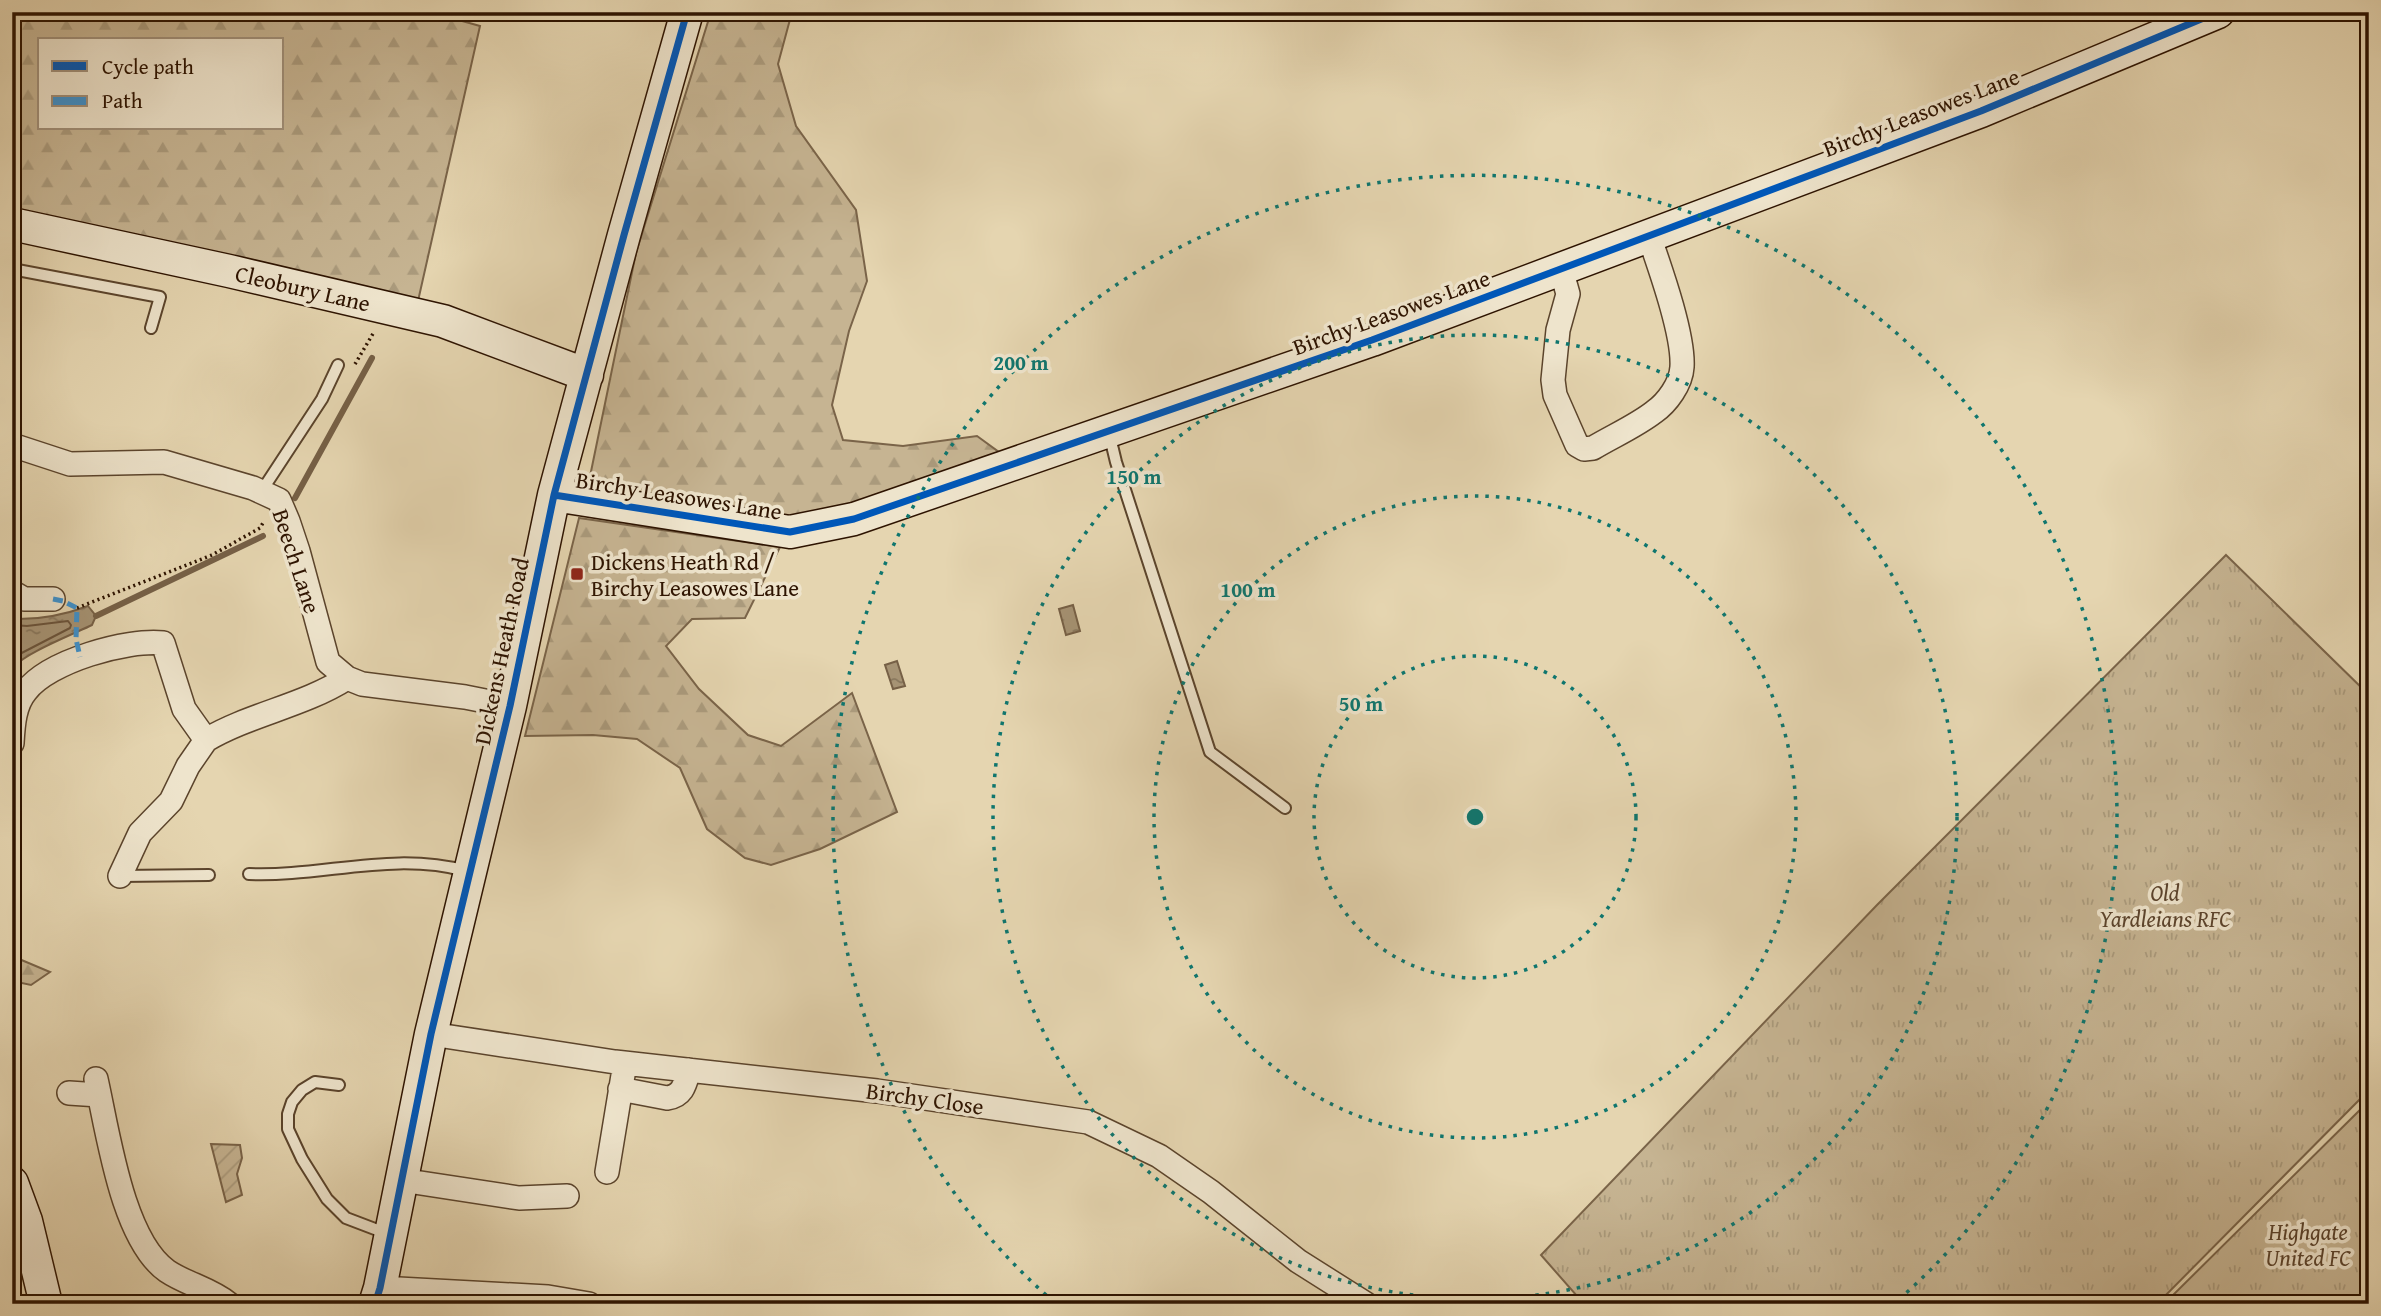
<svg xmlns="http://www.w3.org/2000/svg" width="2381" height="1316" font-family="'Gentium Book Plus',serif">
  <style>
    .forest { fill: url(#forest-firs); stroke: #7a6449; stroke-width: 2; fill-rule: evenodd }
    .park { fill: url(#park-tufts); stroke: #7a6449; stroke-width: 2 }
    .garden { fill: url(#garden-furrows); stroke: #7a6449; stroke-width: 2 }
    .water { fill: url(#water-ripples); stroke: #766046; stroke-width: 2 }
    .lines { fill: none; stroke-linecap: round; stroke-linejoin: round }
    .shore { stroke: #6a533a; stroke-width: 2 }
    .stream { stroke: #766046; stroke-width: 6 }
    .lane-casing { stroke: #5b442c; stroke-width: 14 }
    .street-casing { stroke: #5b442c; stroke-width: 26 }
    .secondary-casing { stroke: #2d1300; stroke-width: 35 }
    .path { stroke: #2d1300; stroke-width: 3.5; stroke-dasharray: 2 3.5; stroke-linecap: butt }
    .lane { stroke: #eee4cc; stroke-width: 10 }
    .street { stroke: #eee4cc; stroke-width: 23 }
    .secondary { stroke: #eee4cc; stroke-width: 32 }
    .quiet { stroke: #3c92d0; stroke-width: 5; stroke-dasharray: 10 5; stroke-linecap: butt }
    .cycleway-casing { stroke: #eee4cc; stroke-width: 11 }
    .cycleway { stroke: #0057b8; stroke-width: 7 }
    .ring { fill: none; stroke: #0f766e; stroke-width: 3.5; stroke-dasharray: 3.5 7 }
    .poi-dot { fill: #8f2418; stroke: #eee4cc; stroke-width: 2.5 }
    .labels { text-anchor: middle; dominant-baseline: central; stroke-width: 7; stroke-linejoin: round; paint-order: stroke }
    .street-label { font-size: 23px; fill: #2d1300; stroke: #eee4cc }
    .poi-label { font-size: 23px; fill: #2d1300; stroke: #eee4cc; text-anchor: start }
    .park-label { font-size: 23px; font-style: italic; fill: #5b432c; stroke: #eee4cc }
    .centre { fill: #0f766e; stroke: #eee4cc; stroke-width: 3.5 }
    .ring-label { font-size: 21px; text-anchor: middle; font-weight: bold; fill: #0f766e; stroke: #eee4cc; stroke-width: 7; stroke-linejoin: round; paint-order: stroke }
  </style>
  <defs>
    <pattern id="forest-firs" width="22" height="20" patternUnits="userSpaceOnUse" patternTransform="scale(1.75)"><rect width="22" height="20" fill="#c6b492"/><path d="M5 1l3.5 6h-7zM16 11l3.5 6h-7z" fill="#aa9a7c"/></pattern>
    <pattern id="park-tufts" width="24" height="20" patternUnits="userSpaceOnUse" patternTransform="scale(1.75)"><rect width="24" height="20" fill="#c6b492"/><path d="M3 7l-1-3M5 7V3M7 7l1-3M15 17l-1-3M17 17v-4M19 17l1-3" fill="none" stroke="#aa9a7c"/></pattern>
    <pattern id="garden-furrows" width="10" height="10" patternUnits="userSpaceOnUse" patternTransform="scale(1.75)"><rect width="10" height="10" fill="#c6b492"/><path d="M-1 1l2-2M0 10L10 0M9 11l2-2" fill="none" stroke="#aa9a7c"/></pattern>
    <pattern id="water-ripples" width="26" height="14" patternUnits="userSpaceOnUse" patternTransform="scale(1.75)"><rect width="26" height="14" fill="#a69374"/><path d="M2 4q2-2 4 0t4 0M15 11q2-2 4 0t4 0" fill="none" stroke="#88775d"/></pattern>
  </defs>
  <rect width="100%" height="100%" fill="#e5d5b0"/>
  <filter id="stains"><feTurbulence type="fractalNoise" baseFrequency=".00286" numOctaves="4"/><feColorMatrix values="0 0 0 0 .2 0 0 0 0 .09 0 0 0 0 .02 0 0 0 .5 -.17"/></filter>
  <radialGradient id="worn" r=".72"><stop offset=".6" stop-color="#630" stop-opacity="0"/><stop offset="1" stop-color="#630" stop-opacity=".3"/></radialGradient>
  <path class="forest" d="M12,12H430L480,26L418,301L12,209ZM40,40H282V128H40Z
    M711,12H792L778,64L796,126L856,210L867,281L849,331L832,405L843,440L903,446L977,436L1003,455L806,522L587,491L636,253Z
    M579,518L780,547L745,618L692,619L666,646L699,689L748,735L781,746L852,693L897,812L820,849L771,865L745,858L707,829L680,768L637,739L593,735L525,736Z
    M12,956L50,972L31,985L12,981Z"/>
  <path class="park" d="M2226,555L2369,695V1090L2157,1304H1584L1541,1255L1877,905Z
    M2369,1101V1304H2164Z"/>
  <path class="garden" d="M211,1144L240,1145L242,1158L237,1174L242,1195L226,1202Z"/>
  <path class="water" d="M1073,605L1080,631L1066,635L1059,609Z
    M88,606L96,616L92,625C76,633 17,656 12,670V619C39,620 64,615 88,606Z
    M897,661L905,686L893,689L885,665Z"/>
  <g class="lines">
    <path class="shore" d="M12,625L27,626L68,621L71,625L70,628L12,658"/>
    <path class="stream" d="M295,498L372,358
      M96,616L263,536"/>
    <g class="lane-casing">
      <path id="lane" d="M12,269L160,297L151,328
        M1109,433L1116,462L1210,752L1285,808
        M261,492L322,399L338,365
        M249,874C323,877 392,851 466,871
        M120,876L209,875
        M339,1085L315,1082L302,1090L292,1102L288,1114V1129L302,1159L327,1199L346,1218L388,1234"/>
    </g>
    <g class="street-casing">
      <path id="street" d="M1561,269L1568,294L1558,330L1553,380L1555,395L1577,445L1584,449L1593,448C1613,436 1636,426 1654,412C1667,403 1681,384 1682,367C1684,335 1660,268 1649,236
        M12,445L70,464L164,462L253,488L279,500L288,521L298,551L328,662L347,678L362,684L465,697L510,706
        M12,592L24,599H53
        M206,740C250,714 303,706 347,678
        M12,743C13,726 14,705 26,691C49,661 127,639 163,643L184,709L206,740L188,766L171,801L140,833L120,876
        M431,1034L615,1062L877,1091L1088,1122L1159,1156L1211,1192L1298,1261L1366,1304
        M96,1079C108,1132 122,1239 167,1271C186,1284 211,1289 229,1304
        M620,1089L667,1098C683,1096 685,1084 689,1070
        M69,1093L99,1095
        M607,1172L625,1063
        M401,1180L519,1198L567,1196
        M380,1288L548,1297L589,1304"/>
    </g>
    <g class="secondary-casing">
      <path id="secondary" d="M12,224L229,271L443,321L587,375
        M554,495L790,532L854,519L1372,340L1981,111L2218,12
        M12,1183L26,1221L46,1304
        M375,1304L380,1288L431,1034L510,706L554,495L624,235L687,12"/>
    </g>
    <path class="path" d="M355,364L374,332
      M77,608L212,555L260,528L264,521"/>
    <use href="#lane" class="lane"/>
    <use href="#street" class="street"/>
    <use href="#secondary" class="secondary"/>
    <path class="quiet" d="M53,599L63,601L77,608L76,639L80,657"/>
    <g class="cycleway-casing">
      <path id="cycleway" d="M554,495L790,532L854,519L1372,340L1981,111L2218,12
        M375,1304L380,1288L431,1034L510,706L554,495L624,235L687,12"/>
    </g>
    <use href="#cycleway" class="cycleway"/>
  </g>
  <g class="ring">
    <circle cx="1475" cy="817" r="161"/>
    <circle cx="1475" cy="817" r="321"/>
    <circle cx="1475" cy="817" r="482"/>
    <path d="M1054 1302A642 642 0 1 1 1896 1302"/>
  </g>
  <rect class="poi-dot" x="570" y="567" width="14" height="14" rx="3.5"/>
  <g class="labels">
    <g class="street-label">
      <text transform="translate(1921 112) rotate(-21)">Birchy Leasowes Lane</text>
      <text transform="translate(303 288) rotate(13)">Cleobury Lane</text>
      <text transform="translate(1391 312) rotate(-20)">Birchy Leasowes Lane</text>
      <text transform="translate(679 495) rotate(9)">Birchy Leasowes Lane</text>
      <text transform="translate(297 561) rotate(72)">Beech Lane</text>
      <text transform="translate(501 651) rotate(-78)">Dickens Heath Road</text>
      <text transform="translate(925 1098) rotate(8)">Birchy Close</text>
    </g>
    <g class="poi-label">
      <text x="591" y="561">Dickens Heath Rd /<tspan x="591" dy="26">Birchy Leasowes Lane</tspan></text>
    </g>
    <g class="park-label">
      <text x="2165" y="892">Old<tspan x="2165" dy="26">Yardleians RFC</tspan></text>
      <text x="2308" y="1231">Highgate<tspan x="2308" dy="26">United FC</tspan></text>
    </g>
  </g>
  <circle cx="1475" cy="817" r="10" class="centre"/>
  <g class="ring-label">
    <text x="1021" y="370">200 m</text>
    <text x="1134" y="484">150 m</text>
    <text x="1248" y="597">100 m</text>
    <text x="1361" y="711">50 m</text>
  </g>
  <rect width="2381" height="1316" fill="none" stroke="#e5d5b0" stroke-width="42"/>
  <rect x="14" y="14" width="2353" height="1288" fill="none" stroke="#2d1300" stroke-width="3.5"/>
  <rect x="21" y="21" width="2339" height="1274" fill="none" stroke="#2d1300" stroke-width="2"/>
  <rect x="38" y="38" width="245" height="91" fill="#eee4cc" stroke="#a1907a" stroke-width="2"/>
  <rect x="52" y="61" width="35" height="10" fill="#0057b8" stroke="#a1907a" stroke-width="2"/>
  <text x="102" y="74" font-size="21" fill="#2d1300">Cycle path</text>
  <rect x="52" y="96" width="35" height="10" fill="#3c92d0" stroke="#a1907a" stroke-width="2"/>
  <text x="102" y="108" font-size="21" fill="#2d1300">Path</text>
  <rect width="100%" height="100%" filter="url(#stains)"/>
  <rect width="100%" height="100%" fill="url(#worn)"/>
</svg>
